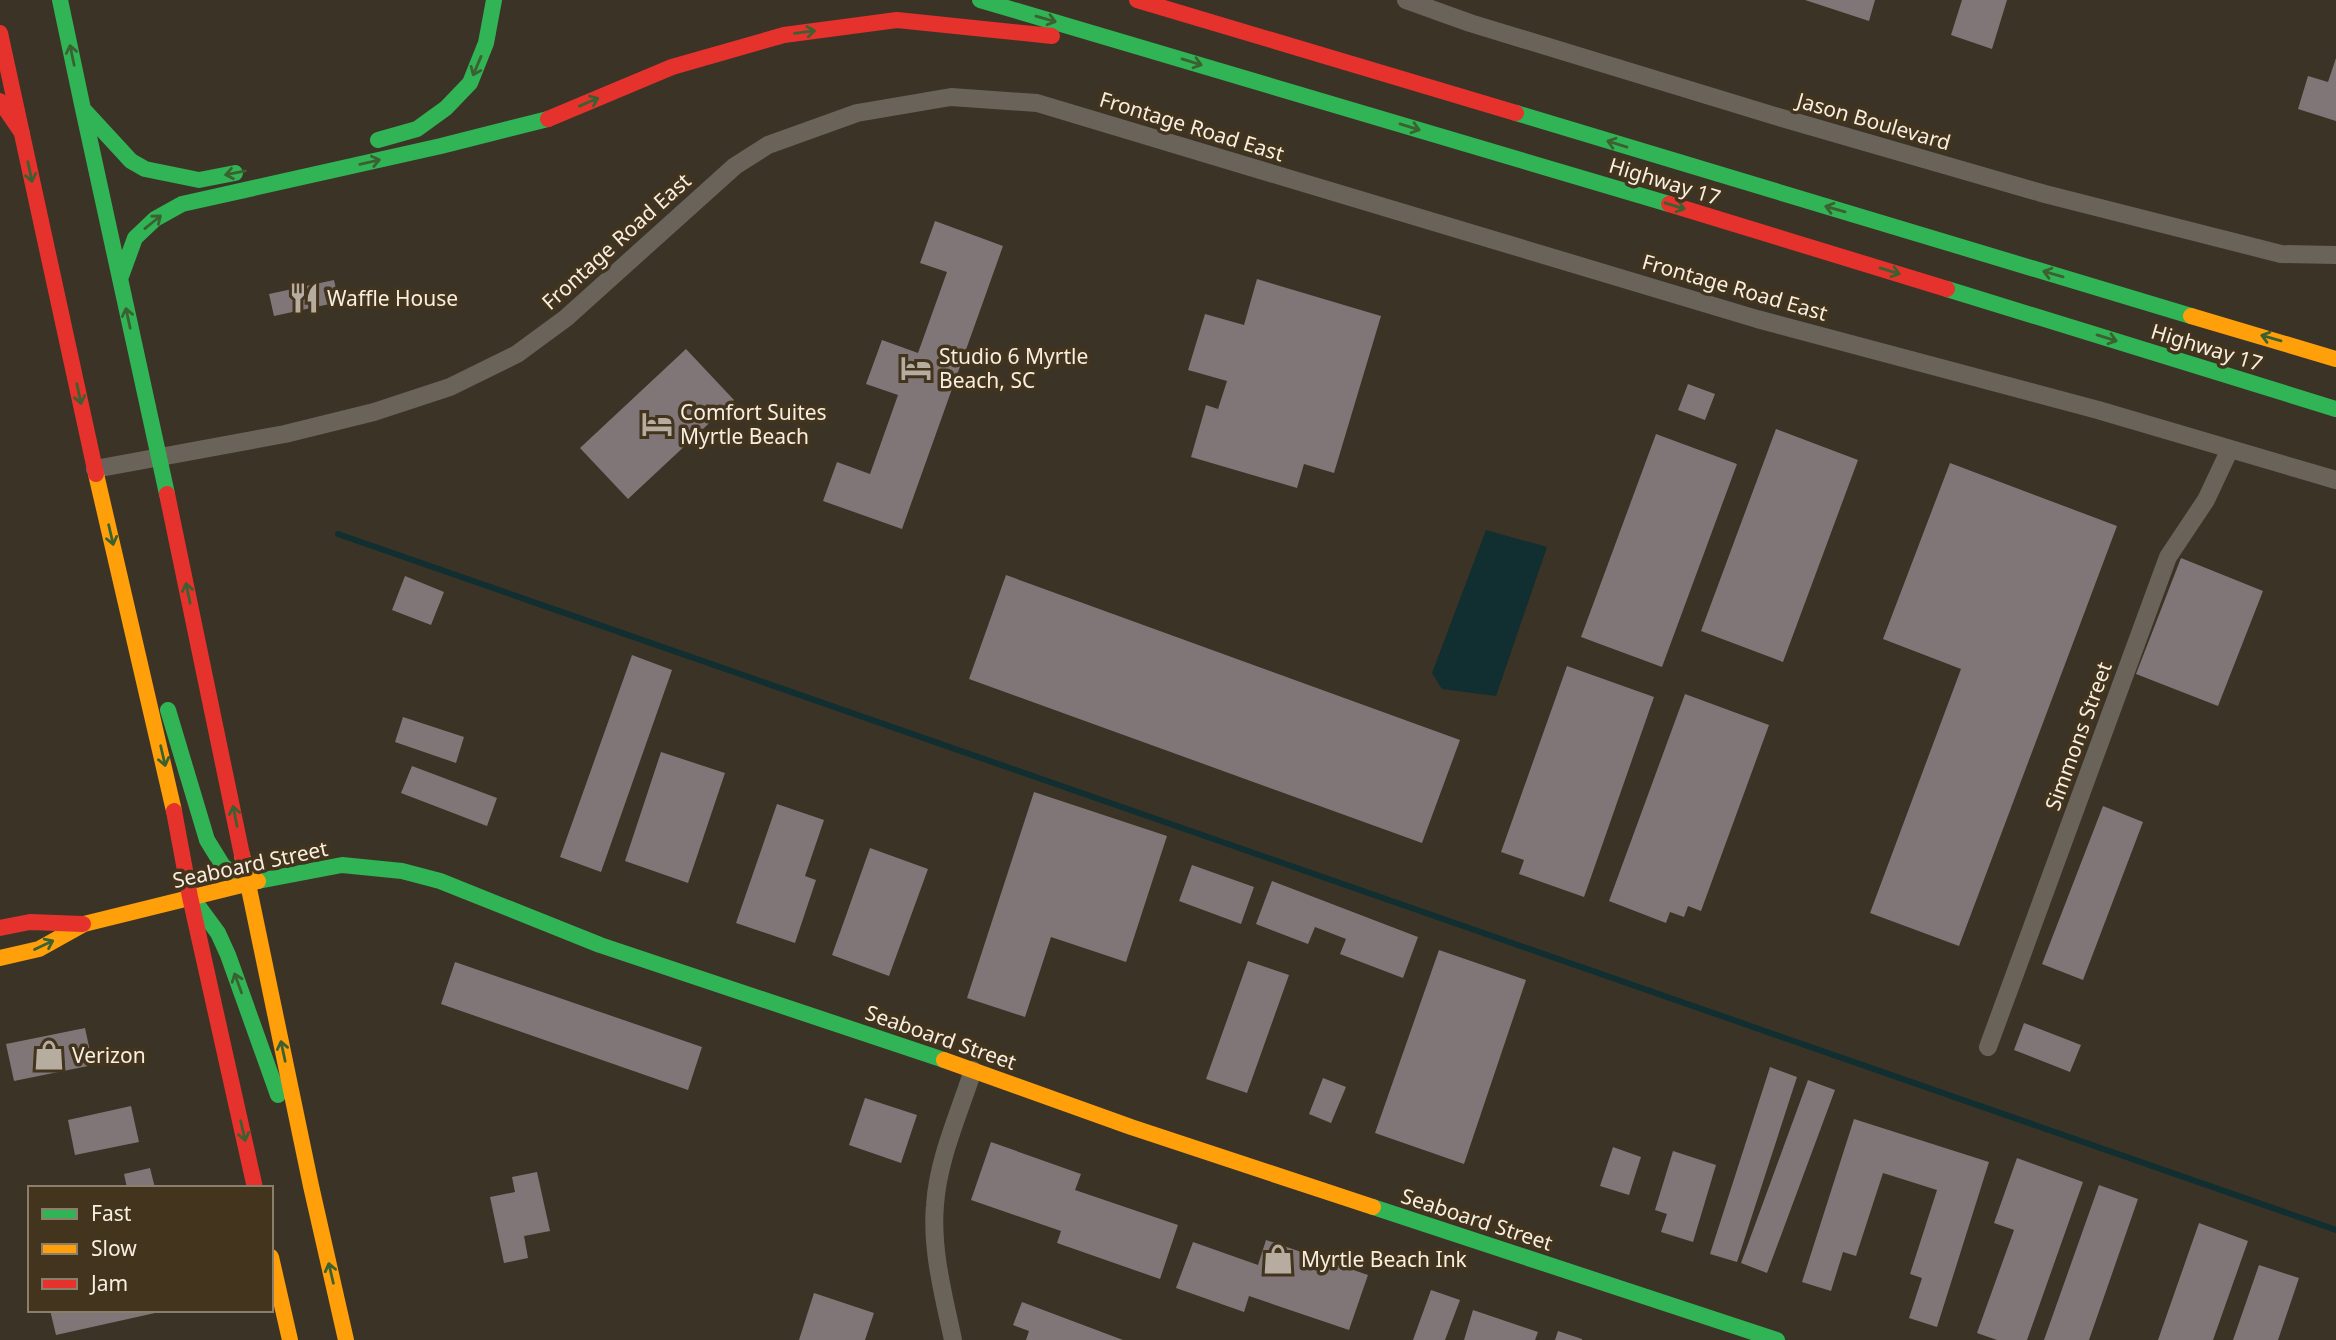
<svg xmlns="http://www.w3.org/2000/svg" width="2336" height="1340" font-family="'Noto Sans',sans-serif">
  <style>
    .water { fill: #112e30 }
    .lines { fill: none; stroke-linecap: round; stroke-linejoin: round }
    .stream { stroke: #112e30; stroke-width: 6 }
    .building { fill: #807677 }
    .street { stroke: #69635a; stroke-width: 18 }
    .fast { stroke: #30b455; stroke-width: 16 }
    .slow { stroke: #ff9f0a; stroke-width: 16 }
    .jam { stroke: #e5322d; stroke-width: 16 }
    .oneway { stroke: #3c6131 }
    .labels { text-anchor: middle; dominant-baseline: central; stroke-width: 7; stroke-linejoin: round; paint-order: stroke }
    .street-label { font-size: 21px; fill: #f8efe1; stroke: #43341e }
    .poi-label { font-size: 21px; fill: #f8efe1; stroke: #43341e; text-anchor: start }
  </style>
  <rect width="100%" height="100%" fill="#3b3326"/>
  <path class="water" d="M1486,530L1547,547L1496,696L1442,689L1432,673Z"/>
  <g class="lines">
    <path class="stream" d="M338,534L2336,1230"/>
  </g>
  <path class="building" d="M1805,0H1875L1869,21Z
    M1962,0H2007L1992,49L1951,35Z
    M2336,58V121L2298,109L2308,76L2328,82Z
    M935,221L1003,246L902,529L823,501L837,462L870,474L898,395L866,384L882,340L918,353L947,272L920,263Z
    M1257,279L1381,316L1334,473L1304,464L1297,488L1191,457L1206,405L1218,409L1227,381L1188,370L1205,314L1244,325Z
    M334,280L339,302L274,316L269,294Z
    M686,349L734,400L628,499L580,448Z
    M1688,384L1715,394L1705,420L1678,410Z
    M1776,429L1858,460L1783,662L1701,631Z
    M1656,434L1737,464L1662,667L1581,637Z
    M1950,463L2117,526L1959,946L1870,913L1961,669L1883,639Z
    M2181,558L2263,591L2218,706L2136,674Z
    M1006,575L1460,740L1422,843L969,679Z
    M405,576L444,592L431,625L392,610Z
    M632,655L672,670L601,872L560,857Z
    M1567,666L1654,697L1584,897L1519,874L1524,860L1501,852Z
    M1685,694L1769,725L1701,911L1688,906L1684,917L1670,912L1666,923L1609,901Z
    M403,717L464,737L456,763L395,742Z
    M661,752L725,773L688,883L625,861Z
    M412,766L497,798L487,826L401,793Z
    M1034,792L1167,836L1126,962L1051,937L1025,1017L967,998Z
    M777,804L824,820L805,876L816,880L795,943L736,923Z
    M2103,806L2143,822L2083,980L2042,964Z
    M870,848L928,869L889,976L832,955Z
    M1192,865L1254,887L1241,924L1179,901Z
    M1272,881L1418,937L1403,978L1340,954L1346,939L1315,927L1308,944L1256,924Z
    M1439,950L1526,980L1464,1164L1375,1133Z
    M1248,961L1289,975L1247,1093L1206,1079Z
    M455,962L702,1047L688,1090L441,1004Z
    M2024,1023L2081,1045L2070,1072L2014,1050Z
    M85,1028L93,1065L14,1081L6,1044Z
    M1770,1067L1797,1077L1737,1262L1710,1254Z
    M1323,1078L1346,1087L1331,1123L1309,1114Z
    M1808,1080L1835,1090L1767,1273L1741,1263Z
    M865,1098L917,1115L901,1163L849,1145Z
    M131,1106L139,1142L75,1155L68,1120Z
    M1854,1119L1989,1162L1937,1327L1909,1318L1922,1278L1910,1274L1937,1190L1883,1173L1856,1256L1843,1252L1831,1291L1802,1282Z
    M991,1142L1081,1174L1075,1190L1178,1225L1160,1279L1057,1243L1061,1231L971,1200Z
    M1613,1147L1641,1157L1629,1195L1600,1186Z
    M1673,1151L1716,1165L1693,1242L1661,1232L1667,1214L1655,1210Z
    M2017,1158L2083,1182L2027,1340H1997L1977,1333L2014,1230L1994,1223Z
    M150,1168L155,1188H127L124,1174Z
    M537,1172L550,1231L524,1236L528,1258L504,1263L490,1197L515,1192L512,1177Z
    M2099,1185L2138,1199L2089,1340H2044Z
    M2199,1223L2248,1241L2213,1340H2158Z
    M1266,1240L1368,1275L1349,1330L1249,1296L1244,1312L1176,1288L1193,1242L1258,1265Z
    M2259,1265L2299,1278L2278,1340H2233Z
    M1431,1290L1460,1300L1445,1340H1413Z
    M814,1293L874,1313L865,1340H799Z
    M1022,1302L1123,1340H1026L1029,1331L1013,1325Z
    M50,1310H164V1311L56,1335Z
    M1473,1310L1538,1332L1535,1340H1464Z
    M1558,1331L1582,1339V1340H1555Z"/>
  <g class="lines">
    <path class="street" d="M1406,0L1470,23L1775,116L2045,194L2281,254L2336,255
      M95,469L285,434L374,412L450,387L517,354L566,318L735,166L768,145L857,113L951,97L1037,103L1757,319L2098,410L2336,480
      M1988,1047L2168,557L2206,500L2230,449
      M953,1340C944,1297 931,1250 935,1205C938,1159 959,1114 973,1070"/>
    <path class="fast" d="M60,0L83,109L131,161L145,169L199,180L235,173
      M980,0L1669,204
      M83,109L167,494
      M1516,113L2191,316
      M378,140L417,129L446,108L470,83L486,43L494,0
      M120,279L135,238L155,219L182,204L441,146L548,119
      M1947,289L2336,409
      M168,710L207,840L223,866L248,883
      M258,881L342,865L402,871L440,881L600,945L944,1060
      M196,903L218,933L228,955L278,1095
      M1373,1207L1777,1340"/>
    <path class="slow" d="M2191,316L2336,359
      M96,474L174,811
      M242,855L311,1186L346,1340
      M0,958L39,949L84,924L258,881
      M944,1060L1131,1127L1373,1207
      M271,1257L290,1340"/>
    <path class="jam" d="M1137,0L1516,113
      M0,33L96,474
      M0,101L22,133
      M548,119L672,67L784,35L897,20L1052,36
      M1669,204L1947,289
      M167,494L242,855
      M174,811L190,897L255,1188
      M0,928L30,922L83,924"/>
  </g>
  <defs><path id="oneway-shaft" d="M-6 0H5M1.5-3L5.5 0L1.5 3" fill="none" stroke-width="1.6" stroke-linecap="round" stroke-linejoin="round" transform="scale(1.75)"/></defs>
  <g class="oneway">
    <use href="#oneway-shaft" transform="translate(1046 19) rotate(16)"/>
    <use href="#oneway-shaft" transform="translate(805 32) rotate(-8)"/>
    <use href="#oneway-shaft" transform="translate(72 55) rotate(-102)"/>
    <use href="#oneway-shaft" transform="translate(1192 62) rotate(17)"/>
    <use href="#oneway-shaft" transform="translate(477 66) rotate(113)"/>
    <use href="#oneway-shaft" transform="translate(589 102) rotate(-23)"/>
    <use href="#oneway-shaft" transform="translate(1410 127) rotate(17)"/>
    <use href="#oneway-shaft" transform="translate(1617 144) rotate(-163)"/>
    <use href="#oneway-shaft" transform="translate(370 162) rotate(-13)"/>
    <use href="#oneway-shaft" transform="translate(30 172) rotate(78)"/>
    <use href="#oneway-shaft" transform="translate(235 173) rotate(169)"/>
    <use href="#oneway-shaft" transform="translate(1675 206) rotate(17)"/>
    <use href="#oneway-shaft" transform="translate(1835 209) rotate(-164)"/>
    <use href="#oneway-shaft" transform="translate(153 222) rotate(-39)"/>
    <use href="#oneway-shaft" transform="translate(1890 271) rotate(17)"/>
    <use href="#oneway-shaft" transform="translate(2053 274) rotate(-164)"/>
    <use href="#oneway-shaft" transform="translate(128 318) rotate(-102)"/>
    <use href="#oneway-shaft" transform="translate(2107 338) rotate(17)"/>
    <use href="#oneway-shaft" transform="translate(2271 338) rotate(-164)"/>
    <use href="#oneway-shaft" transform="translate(79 394) rotate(78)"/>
    <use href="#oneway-shaft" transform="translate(111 535) rotate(77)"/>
    <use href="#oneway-shaft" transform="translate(188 593) rotate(-102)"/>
    <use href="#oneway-shaft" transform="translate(163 756) rotate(77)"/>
    <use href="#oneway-shaft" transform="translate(235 816) rotate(-101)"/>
    <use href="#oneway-shaft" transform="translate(44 945) rotate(-25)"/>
    <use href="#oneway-shaft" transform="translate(238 983) rotate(-110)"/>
    <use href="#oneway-shaft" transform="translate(283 1051) rotate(-102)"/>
    <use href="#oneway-shaft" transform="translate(243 1131) rotate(77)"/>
    <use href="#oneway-shaft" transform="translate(331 1273) rotate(-103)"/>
  </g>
  <defs>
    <g id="restaurant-bare" transform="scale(2.415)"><path d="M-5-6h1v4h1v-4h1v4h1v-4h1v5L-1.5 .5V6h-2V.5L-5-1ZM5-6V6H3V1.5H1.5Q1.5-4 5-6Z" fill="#b6ada0" stroke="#43341e" stroke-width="2.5" paint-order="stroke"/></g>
    <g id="hotel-bare" transform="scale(2.415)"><path d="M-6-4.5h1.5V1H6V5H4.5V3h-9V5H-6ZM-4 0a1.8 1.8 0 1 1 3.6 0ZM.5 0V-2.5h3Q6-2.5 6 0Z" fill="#b6ada0" stroke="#43341e" stroke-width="2.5" paint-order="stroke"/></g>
    <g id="shop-bare" transform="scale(2.415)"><path d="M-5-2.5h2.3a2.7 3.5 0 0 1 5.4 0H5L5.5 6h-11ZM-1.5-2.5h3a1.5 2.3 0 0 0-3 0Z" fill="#b6ada0" stroke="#43341e" stroke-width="2.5" paint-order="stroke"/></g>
  </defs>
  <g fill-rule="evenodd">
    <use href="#restaurant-bare" x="304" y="298"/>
    <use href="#hotel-bare" x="916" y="368"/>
    <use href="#hotel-bare" x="657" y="424"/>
    <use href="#shop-bare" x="49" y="1055"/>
    <use href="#shop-bare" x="1278" y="1259"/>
  </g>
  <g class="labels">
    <g class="street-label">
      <text transform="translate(1874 121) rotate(16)">Jason Boulevard</text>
      <text transform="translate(1192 126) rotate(17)">Frontage Road East</text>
      <text transform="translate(1665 181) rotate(17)">Highway 17</text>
      <text transform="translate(616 241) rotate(-42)">Frontage Road East</text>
      <text transform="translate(1735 287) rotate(16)">Frontage Road East</text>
      <text transform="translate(2207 347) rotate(17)">Highway 17</text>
      <text transform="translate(2078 736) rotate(-70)">Simmons Street</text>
      <text transform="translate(250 864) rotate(-12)">Seaboard Street</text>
      <text transform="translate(941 1037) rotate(19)">Seaboard Street</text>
      <text transform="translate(1477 1219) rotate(18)">Seaboard Street</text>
    </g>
    <g class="poi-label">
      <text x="327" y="298">Waffle House</text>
      <text x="939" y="356">Studio 6 Myrtle<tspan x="939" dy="24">Beach, SC</tspan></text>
      <text x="680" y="412">Comfort Suites<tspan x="680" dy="24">Myrtle Beach</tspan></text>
      <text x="72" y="1055">Verizon</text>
      <text x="1301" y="1259">Myrtle Beach Ink</text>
    </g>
  </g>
  <rect x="28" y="1186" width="245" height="126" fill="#43341e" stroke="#8b7f6c" stroke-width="2"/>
  <rect x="42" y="1209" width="35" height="10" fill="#30b455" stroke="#8b7f6c" stroke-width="2"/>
  <text x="91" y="1221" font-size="21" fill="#f8efe1">Fast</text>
  <rect x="42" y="1244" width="35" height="10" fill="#ff9f0a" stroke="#8b7f6c" stroke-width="2"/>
  <text x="91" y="1256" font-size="21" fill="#f8efe1">Slow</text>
  <rect x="42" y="1279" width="35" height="10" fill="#e5322d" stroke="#8b7f6c" stroke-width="2"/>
  <text x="91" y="1291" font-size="21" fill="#f8efe1">Jam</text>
</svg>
